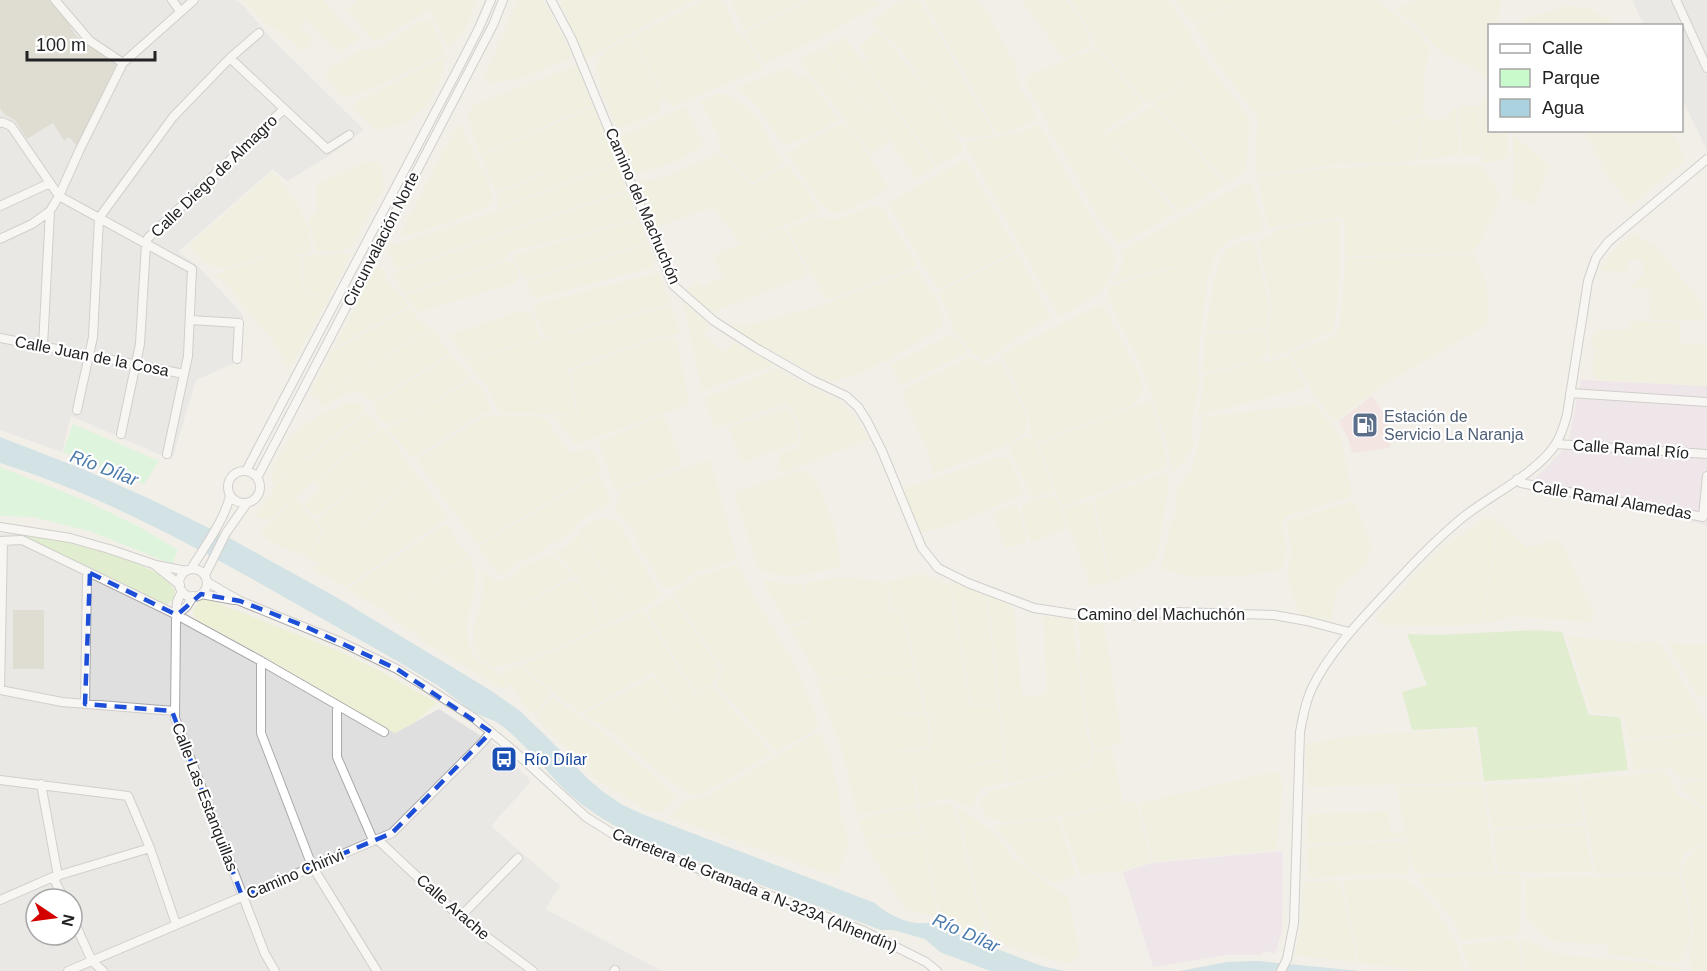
<svg xmlns="http://www.w3.org/2000/svg" width="1707" height="971" font-family="Arial,sans-serif">
  <style>
    .residential { fill: #e0dfdf; fill-rule: evenodd }
    .commercial { fill: #f2dad9 }
    .industrial { fill: #ebdbe8 }
    .construction { fill: #c7c7b4 }
    .farmland { fill: #eef0d5 }
    .grass { fill: #cdebb0 }
    .park { fill: #c8facc }
    .water { fill: #aad3df }
    .lines { fill: none; stroke-linecap: round; stroke-linejoin: round }
    .minor-casing { stroke: #a9a9a9; stroke-width: 10 }
    .minor { stroke: #fff; stroke-width: 8 }
    .marked { fill: none; stroke: #1d4ed8; stroke-width: 4.5; stroke-dasharray: 12 8; stroke-linejoin: round }
    .labels { text-anchor: middle; dominant-baseline: central; stroke-width: 4.5; stroke-linejoin: round; paint-order: stroke }
    .street-label { font-size: 16px; fill: #222; stroke: #fff }
    .service-label { font-size: 16px; fill: #4e5e75; stroke: #fff; text-anchor: start }
    .transit-label { font-size: 16px; fill: #164399; stroke: #fff; text-anchor: start }
    .water-label { font-size: 18px; font-style: italic; fill: #4a7aab; stroke: #fff }
  </style>
  <rect width="100%" height="100%" fill="#f2efe9"/>
  <path class="residential" d="M0,0H235L243,5L270,37L364,130L329,156L287,181L273,169L178,252L198,266L243,315L242,360L196,380L172,460L71,416L62,452L0,430Z
    M1632,0H1707V150L1682,99V26L1644,25Z
    M0,534H19L197,622L395,733L439,709L495,745L531,781L491,826L560,886L545,909L662,971H0ZM36,899H72V935H36Z"/>
  <path class="commercial" d="M1372,396L1390,424L1387,426L1390,448L1352,453L1348,438L1339,421Z"/>
  <path class="industrial" d="M1581,380L1707,386V527L1702,524L1523,488L1545,469L1562,451L1569,438Z
    M1283,851L1282,930L1275,954L1265,951L1260,955H1226L1153,967L1123,872L1152,863Z"/>
  <path class="construction" d="M0,0H49L69,24L76,36L93,48L117,63L77,146L69,137L64,141L53,123L27,139L15,120L4,114L0,108Z
    M13,610H44V669H13Z"/>
  <path class="farmland" d="M244,0H282L306,22L300,28L314,38L310,41L312,44L303,51L276,28L266,25Z
    M284,0H323L328,4L339,19L360,39L340,52Z
    M358,0H477L465,28L453,44L448,47L430,9L379,40H372L347,9Z
    M518,0H543L572,54L568,59L526,77L490,84L484,78Z
    M559,0H694L628,35L586,59Z
    M703,0H720L727,6L736,31L747,41L763,67L757,71L671,107L633,36Z
    M731,0H806L744,30Z
    M809,0L885,1L819,38L764,64L745,33L747,31Z
    M914,0L921,3L994,134L989,136L972,137H962L956,133L900,48L871,22L900,1Z
    M924,0H977L986,11L1015,64L1020,89L1031,104L1036,115L1032,122L1003,134L997,133Z
    M1021,0H1065L1081,20L1091,45L1064,58Z
    M1070,0H1168L1188,30L1208,66L1168,93L1147,104L1096,45L1087,25Z
    M1175,0H1239L1193,24Z
    M1241,0H1377L1418,33L1430,48L1424,78L1423,115L1344,131L1423,117L1417,161L1342,164L1338,132L1319,136L1337,133L1341,164L1257,175L1256,148L1258,118L1215,60L1195,25Z
    M1415,0H1501L1498,25L1490,26L1489,79L1472,68L1438,50L1415,24L1394,10Z
    M1568,6L1588,8L1616,23L1618,25H1526L1521,19Z
    M428,20L434,26L445,54L377,86L350,96L343,97L325,76L330,68L359,51L379,48L418,22Z
    M876,31L884,37L923,85L963,147L961,153L937,166L864,62L868,58L860,46Z
    M629,37L633,39L665,98L658,101L661,111L633,124L617,128L602,92L596,68L600,57L609,48Z
    M845,37L935,167L917,179L825,47Z
    M824,48L890,142L871,154L799,59Z
    M1096,48L1144,104L1102,132L1175,212L1157,224L1119,244L1098,218L1064,153L1053,137L1040,108L1028,89L1025,77Z
    M446,56L442,75L426,106L409,121L382,129H374L354,109V104L359,100Z
    M577,65L593,105L480,155L467,115L474,105Z
    M1209,66L1240,105L1249,119V138L1245,172L1228,182L1154,103L1169,94Z
    M785,68L791,70L798,79L806,74L839,120L804,140L802,138L797,141L796,140L784,146L755,103L736,88Z
    M719,93L725,94L742,103L759,120L783,163L753,182L724,154H717L720,147L718,135L700,101Z
    M1490,93V130L1507,131L1508,156L1502,160L1482,163L1479,106Z
    M1154,105L1226,184L1180,212L1106,135Z
    M685,106L703,143L701,147L677,161L651,170L635,172L620,137Z
    M1456,106L1459,155L1419,160L1424,114L1433,120L1446,119Z
    M1458,106H1478L1481,155L1462,156Z
    M594,107L616,163L498,209L497,194L595,151L496,192L481,156Z
    M842,123L851,129L876,167L887,186L879,195L841,213L830,212L821,203L787,153Z
    M1036,125L1040,126L1100,233L1113,251L1116,262L1110,278L1099,294L1059,317L964,142L1020,133Z
    M461,126L489,184L493,198L489,206L451,222L403,237L401,233L456,127Z
    M1585,131H1672L1686,160L1630,206L1605,171Z
    M1513,134L1549,166L1534,206L1510,196L1514,185Z
    M715,156H723L751,184L731,193L753,184L787,165L805,187L819,211L741,244L714,207L656,227L654,223L674,215L653,222L638,182L659,179Z
    M966,159L1016,250L938,289L889,206L893,200Z
    M370,161L378,162L381,167L384,186L351,247L342,251H317L309,220L317,211L316,184Z
    M617,164L627,189L397,269L387,247L492,213Z
    M1393,165H1480L1494,184L1500,198L1480,243L1472,253L1347,256L1345,254V222L1341,217L1269,228L1258,181L1260,177L1326,169Z
    M274,172L296,202L309,230L310,251L302,254L290,256H300L304,295L331,294L289,370L272,339L240,303L228,285L214,275L267,257H261L235,266L219,268L205,263L188,246L269,175Z
    M1243,184H1252L1264,230L1231,239L1222,246L1215,255L1211,256L1214,258L1207,280L1198,355L1199,385L1192,419L1193,447L1185,460L1172,473L1168,446L1141,364L1118,320L1107,294L1111,286L1201,260L1112,282L1124,263L1122,251Z
    M627,191L639,219L508,252L506,259L404,294L393,273Z
    M875,205L883,209L918,266L826,300L787,228L817,217L837,220Z
    M639,220L648,243L525,279L512,256Z
    M1338,220L1340,224V275L1334,330L1269,359L1268,329L1272,305L1258,240L1272,235L1277,230Z
    M784,228L808,275L711,313L686,289L700,282L702,287L723,277L713,255Z
    M1637,234L1648,243H1653L1701,302L1704,313L1703,321L1650,319L1651,289L1630,288L1644,273L1642,260H1628L1626,272L1600,270L1609,255L1620,244Z
    M1254,240L1269,307L1266,329L1206,332L1214,281L1220,260L1226,249L1241,243Z
    M649,244L654,263L653,267L534,299L526,281Z
    M1018,253L1051,317L1001,348L994,355L983,361L974,354L953,330L949,315L938,292Z
    M351,254L331,293L305,294L302,258L305,255Z
    M1474,255L1485,278L1489,306L1488,319L1483,327L1383,385L1335,421L1315,396L1290,353L1335,336L1340,324L1346,258Z
    M508,261L513,263L518,271V279L515,283L419,312L405,296Z
    M375,268L384,269L389,286L397,290L408,306L334,348Z
    M918,269L936,300L943,318L942,327L884,363L881,362L858,374L831,382L750,340L728,325H750L822,305Z
    M658,273L671,303L546,338L533,308L539,303Z
    M683,302L710,326L703,334L724,352L735,342L774,365L702,391Z
    M671,306L680,333L637,343L568,369L576,412L555,414L499,412L487,385L476,375L466,360Z
    M1097,306L1105,308L1140,376L1142,391L1137,400L1126,409L1037,442L1030,435L1031,426L1022,401L1010,371L1001,355Z
    M410,308L419,320L431,328L315,399L310,393L331,352Z
    M524,310L526,313L530,311L542,339L465,359L449,335Z
    M1631,321L1676,322L1681,326L1680,342L1682,344H1703L1707,348V386L1597,380L1592,370L1595,348L1590,346L1593,334L1601,330L1631,329Z
    M432,329L450,353L373,402L358,391L347,393L324,406L317,399Z
    M1265,331L1267,342L1265,356L1257,361L1203,373L1205,334Z
    M950,335L960,341L967,353L902,385L899,383L891,365Z
    M672,337L677,342L689,402L688,405L576,444L572,441L567,432L562,429L555,416L578,412L571,371L638,345Z
    M451,355L467,372L469,379L427,406L406,418L392,424L382,421L376,412L374,404Z
    M1289,356L1306,388L1198,415L1203,393V376L1264,360L1266,363Z
    M971,357L984,366L1001,361L1021,406L1026,418V426L1024,433L1004,447L933,474L930,457L901,391Z
    M776,369L837,400L852,413L869,439L785,472L778,471L780,453L796,449L802,442L798,421L788,403L715,429L704,398Z
    M472,380L481,387L492,411L483,413L413,458L386,427H392L407,419Z
    M1150,401L1163,443L1167,467L1073,503L1062,506L1038,444Z
    M346,403H356L363,406L365,411L274,484L271,481L272,473L280,454L290,437L323,412L335,409Z
    M1315,404L1341,437L1352,497L1289,515L1282,521L1286,552L1282,570L1242,576L1192,577L1161,569L1170,527L1175,514L1177,489L1191,471L1201,435L1202,417Z
    M785,408L789,411L796,424L799,436L796,443L741,463L729,427Z
    M366,414H368L379,427L269,520L255,516L272,494L274,485Z
    M494,415L540,417L546,419L568,451L574,452L590,449L594,452L601,471L478,544L419,464V458L485,416Z
    M664,415L682,465L615,491L599,442Z
    M381,428L398,446L401,455L417,474L386,502L364,481L316,517L304,504L321,489L315,483Z
    M1027,437L1033,440L1038,449L1054,490L1053,492L1032,498L1009,447L1015,442Z
    M1005,457L1009,460L1016,475L1021,488L1022,495L961,521L919,534L901,489L996,458Z
    M710,459L737,558L735,560L698,571L676,586L664,588L640,548L632,529L621,516L615,506L619,498L620,491Z
    M798,471H807L815,480L827,505L835,530L839,556L840,568L789,577L759,570L734,492Z
    M1164,473L1167,474L1168,489L1157,556L1150,566L1111,583L1095,500L1099,497Z
    M600,474L611,503L582,518L569,535L561,540L549,544L539,553L518,562L505,573L499,574L495,571L478,546Z
    M416,477H420L448,518L345,587L313,569Z
    M364,482L385,503L317,564L306,557L323,536L324,530L316,520Z
    M1052,496L1057,500L1067,528L1036,541H1031L1024,521L1022,507L1027,502Z
    M296,498L322,531L321,536L305,556L281,547L260,534L272,521L285,509V507Z
    M1092,501L1109,582L1089,587L1087,575L1062,509Z
    M1354,501L1372,546L1366,564L1337,589L1331,620L1304,617L1296,607L1287,572L1292,552L1287,527L1290,520Z
    M1017,505L1027,542L1006,548L992,513Z
    M1487,517L1498,521L1482,623L1457,626L1383,625L1376,617L1439,551Z
    M598,518H608L621,524L629,541L661,595L648,605L631,614L579,533L582,528Z
    M1499,522L1526,547L1537,546L1550,540L1558,541L1563,545L1595,615L1591,622L1511,616L1498,621L1483,623Z
    M448,523L457,543L464,548L469,555L388,613L347,589Z
    M578,534L629,613L602,627L594,604L567,563L555,552L556,550L563,549L571,543Z
    M550,555L556,558L573,576L485,625L572,580L578,582L592,604L601,627L542,654L517,662L494,667L490,665L479,658L476,650L473,639L475,630L473,629L482,601L484,584L481,573L485,572L494,581H501L513,576L522,566L541,560Z
    M469,557L472,560L475,574L474,593L466,622L469,648L477,659L497,672L508,684L505,690L420,640L421,637L390,618L388,614Z
    M737,564L761,609L794,663L814,710L818,728L777,751L715,684L722,675V668L672,592L679,589L698,577Z
    M919,573L951,585L955,582L986,594L998,703L971,705L951,585V595L970,707L971,706L998,704L1004,758L930,775L1004,760L1006,782L980,789L971,808L948,798L920,805L916,779L912,777L915,787L917,806L885,809L858,816L842,751L816,681L819,682L915,671L925,714L871,713L926,716L930,736L929,745L925,748L873,751L925,750L931,746L932,738L928,714L963,708L927,713L902,609H892L888,581L905,578Z
    M845,577L887,582L890,611H901L914,670L820,681L805,654L789,627L811,623V620L787,625L763,580L791,585L801,584L808,607L803,583Z
    M988,595L1009,602L1011,608L1014,609L1022,697L1047,694L1043,616L1073,619L1087,737L1091,744L1092,753L1091,759L1087,765L1072,770L1008,783Z
    M672,597L720,670L719,676L714,682L697,695L647,611Z
    M205,599L210,600L336,650L378,670L437,703L414,723L395,733L263,656L199,621L194,615L193,610L200,601Z
    M643,611L696,696L677,707L653,672L581,713L555,694L522,665Z
    M1077,619L1104,623L1122,741L1111,747L1096,751L1090,736L1079,660L1082,659Z
    M1567,636L1635,643L1652,641L1662,645L1707,726V732L1628,739L1624,716L1592,713Z
    M1668,643L1707,645V697L1697,696Z
    M518,665L552,694L535,714L524,706L515,690L500,674Z
    M654,677L677,709L712,686L769,750L771,754L705,792L698,795L691,794L676,786L657,771L612,732L583,714Z
    M553,698L609,737L677,796L661,813L648,811L597,780L538,719L536,715Z
    M1474,729L1482,782L1307,787L1306,744L1358,735Z
    M815,734H821L830,757L838,787L840,812L849,842L837,877L669,817L686,801L708,796Z
    M1707,734V777L1680,780L1671,768L1634,770L1629,741Z
    M1112,749L1123,803L1061,816L1019,821L1002,822L985,816L980,803L988,792L1088,767L1093,760L1094,753Z
    M1276,771L1280,774L1283,786L1276,850L1153,862L1140,803Z
    M1664,771L1670,778L1678,795L1703,809L1706,813L1707,842L1693,847L1684,855L1681,861L1679,873H1596L1585,812L1577,780Z
    M1707,780V809L1682,790L1680,784Z
    M1574,781L1578,789L1584,820L1582,823L1492,828L1485,785Z
    M1479,785L1483,788L1495,873L1419,874L1413,868L1406,835L1405,838L1307,844V814L1388,811L1391,832L1405,831L1396,786Z
    M1136,801L1151,862L1122,871L1081,875L1061,818Z
    M951,803L957,817L975,897L988,936L945,923L940,918L918,808Z
    M917,808L921,831L864,838L859,820L884,812Z
    M957,808L964,811L993,832L1015,860L1026,869L1068,897L1079,950L1077,957L1070,963L1053,960L1003,944L994,938L978,900L962,826Z
    M1052,819L1058,820L1076,875L1055,884L1030,869L997,830V826Z
    M1561,826H1584L1592,872H1498L1493,831Z
    M922,833L938,917L905,909L868,848L864,839Z
    M1406,841L1410,860L1408,874L1393,873L1308,878L1307,847Z
    M1707,845V971H1693L1691,965L1690,952L1693,932L1690,903L1682,876L1683,866L1695,850Z
    M1512,874L1521,875L1520,922L1517,935L1461,940L1451,917L1417,877Z
    M1679,875L1687,905L1691,934L1680,962L1675,963L1650,959L1608,955V945L1553,941L1526,919L1525,878Z
    M1400,878L1414,885L1429,901L1440,915L1456,944L1465,971H1430L1359,963L1343,880Z
    M1339,881L1355,948V962L1295,955L1302,925L1303,882Z
    M1512,939H1518L1522,971H1471L1461,945Z
    M1521,940H1527L1550,952L1563,955L1651,963L1677,968L1681,971H1524Z"/>
  <path class="grass" d="M24,533C56,540 156,560 173,587C176,591 175,596 173,600L167,604L158,602L23,536Z
    M1537,630L1562,632L1589,715L1620,717L1628,770L1543,778L1484,781L1477,727L1412,730L1402,692L1427,685L1407,634L1439,635Z"/>
  <path class="park" d="M73,424L159,461L144,484L63,452Z
    M0,467L84,500L136,525L178,550L172,564L89,531L33,517L0,516Z"/>
  <path class="water" d="M0,437L85,470L152,500L231,539L336,597L490,690L520,711L547,737L587,778L602,791L621,804L642,814L875,903C889,916 909,925 928,923L1042,966L1064,971H990L940,952L925,939L893,930H881L650,843C616,828 585,811 559,784C539,763 521,739 498,723C491,719 484,717 477,714C464,706 453,696 440,687C399,661 356,638 314,614C214,557 111,498 0,463Z
    M1258,961L1360,971H1180L1227,962Z"/>
  <g class="lines">
    <g class="minor-casing">
      <path id="minor" d="M55,0L90,41L123,63
        M172,0L180,11
        M551,0L572,40L673,285L714,321L756,348L812,380L846,396L858,407L867,421L882,451L922,548L938,568L968,583L1034,608L1073,614L1127,616L1177,612L1274,615L1307,621L1349,632
        M1676,0L1707,68
        M230,58L327,149L349,135
        M0,123L2,122L11,126L59,196L192,269L188,356L167,454
        M0,206L50,183
        M0,239L32,224L50,211L59,196L80,149L123,63L194,0
        M190,320L239,323L237,359
        M0,338L184,374
        M43,346L50,211
        M1570,393L1707,402
        M77,410L93,337L99,218L173,117L230,58L259,33
        M121,434L140,344L146,244L148,238L284,109
        M1556,444L1707,454
        M228 487a16 16 0 1 1 32 0a16 16 0 1 1-32 0Z
        M246,471L460,65L479,28L491,0
        M257,478L493,25L503,0
        M1517,479L1521,483L1703,517L1707,476
        M0,527L70,538L109,549L156,565L186,571
        M0,541L22,540L177,615L261,661L384,732
        M156,566L180,585
        M191,569C203,549 226,518 230,495
        M179 583a14 14 0 1 1 28 0a14 14 0 1 1-28 0Z
        M205,575L226,533L247,503
        M207,582L240,601L343,643L397,669L420,683L474,718L514,751L586,817L613,834L657,853L864,931L926,962L937,971
        M182,591L177,602L176,621L175,718L265,954L275,971
        M201,594L234,600
        M177,615L187,606L193,596
        M261,661V733L312,866L377,971
        M0,690L62,702L174,711
        M0,690L3,541
        M85,704L87,577L90,573
        M339,706L337,710V757L373,840
        M0,780L128,796L150,848L176,924
        M41,784L58,876
        M377,839L460,917L533,971
        M53,877L64,899
        M0,900L53,877L150,848
        M72,917L92,961L103,971
        M460,917L518,858
        M68,971L392,833L482,743L491,732
        M614,971L615,970
        M1281,971L1287,959L1294,923L1300,732C1303,717 1305,702 1312,688C1329,653 1358,623 1384,595C1409,568 1434,541 1462,518C1489,496 1537,473 1555,445C1561,436 1564,426 1567,415L1588,281L1596,258L1608,242L1707,159"/>
    </g>
    <use href="#minor" class="minor"/>
  </g>
  <path d="M0 0H1707V971H0ZM90,573L177,615L201,594L240,601L302,625L397,669L491,732L392,833L242,896L172,711L85,704Z" fill="#f2efe9" fill-opacity=".55" fill-rule="evenodd"/>
  <path class="marked" d="M90,573L177,615L201,594L240,601L302,625L397,669L491,732L392,833L242,896L172,711L85,704Z"/>
  <defs>
    <g id="fuel-square" transform="scale(1.35)"><rect x="-9" y="-9" width="18" height="18" rx="4" fill="#5c6f8a" stroke="#fff"/><path d="M-5.5-6h7V0h2V4h1.3V-2.5L3-4.5l.8-.8L6-3V5H2.5V1h-1V6h-7ZM-4.2-4.7v3.2H.2V-4.7Z" fill="#fff"/></g>
    <g id="bus-square" transform="scale(1.35)"><rect x="-9" y="-9" width="18" height="18" rx="4" fill="#1a4fb4" stroke="#fff"/><path d="M-5-6H5V4H4V6H2V4H-2V6H-4V4H-5ZM-3.5-4V0h7V-4ZM-3.5 1.2v1.5H-2V1.2ZM2 1.2v1.5H3.5V1.2Z" fill="#fff"/></g>
  </defs>
  <g fill-rule="evenodd">
    <use href="#fuel-square" x="1365" y="425"/>
    <use href="#bus-square" x="504" y="759"/>
  </g>
  <g class="labels">
    <g class="street-label">
      <text transform="translate(214 176) rotate(-44)">Calle Diego de Almagro</text>
      <text transform="translate(643 206) rotate(67)">Camino del Machuchón</text>
      <text transform="translate(381 239) rotate(-63)">Circunvalación Norte</text>
      <text transform="translate(92 356) rotate(11)">Calle Juan de la Cosa</text>
      <text transform="translate(1631 449) rotate(4)">Calle Ramal Río</text>
      <text transform="translate(1612 500) rotate(10)">Calle Ramal Alamedas</text>
      <text x="1161" y="614">Camino del Machuchón</text>
      <text transform="translate(205 797) rotate(69)">Calle Las Estanquillas</text>
      <text transform="translate(295 874) rotate(-23)">Camino Chirivi</text>
      <text transform="translate(755 890) rotate(22)">Carretera de Granada a N-323A (Alhendín)</text>
      <text transform="translate(453 907) rotate(41)">Calle Arache</text>
    </g>
    <g class="service-label">
      <text x="1384" y="416">Estación de<tspan x="1384" dy="18">Servicio La Naranja</tspan></text>
    </g>
    <g class="transit-label">
      <text x="524" y="759">Río Dílar</text>
    </g>
    <g class="water-label">
      <text transform="translate(104 468) rotate(21)">Río Dílar</text>
      <text transform="translate(966 933) rotate(24)">Río Dílar</text>
    </g>
  </g>
  <rect x="1488" y="24" width="195" height="108" fill="#ffffff" stroke="#a7a7a7" stroke-width="1.5"/>
  <rect x="1500" y="44" width="30" height="9" fill="#ffffff" stroke="#a7a7a7" stroke-width="1.5"/>
  <text x="1542" y="54" font-size="18" fill="#222222">Calle</text>
  <rect x="1500" y="69" width="30" height="18" fill="#c8facc" stroke="#a7a7a7" stroke-width="1.5"/>
  <text x="1542" y="84" font-size="18" fill="#222222">Parque</text>
  <rect x="1500" y="99" width="30" height="18" fill="#aad3df" stroke="#a7a7a7" stroke-width="1.5"/>
  <text x="1542" y="114" font-size="18" fill="#222222">Agua</text>
  <g transform="translate(54 917) rotate(103)"><circle r="28" fill="#ffffff" stroke="#a7a7a7" stroke-width="1.5"/>
  <path d="M0-4.5L10 22L0 15L-10 22Z" fill="#d40000"/>
  <text y="-9" font-size="16" font-weight="bold" text-anchor="middle" fill="#222222">N</text>
  </g>
  <path d="M27 51v9h128v-9" fill="none" stroke="#222222" stroke-width="3"/>
  <text x="36" y="51" font-size="18" fill="#222222" stroke="#ffffff" stroke-width="4.5" paint-order="stroke">100 m</text>
</svg>
